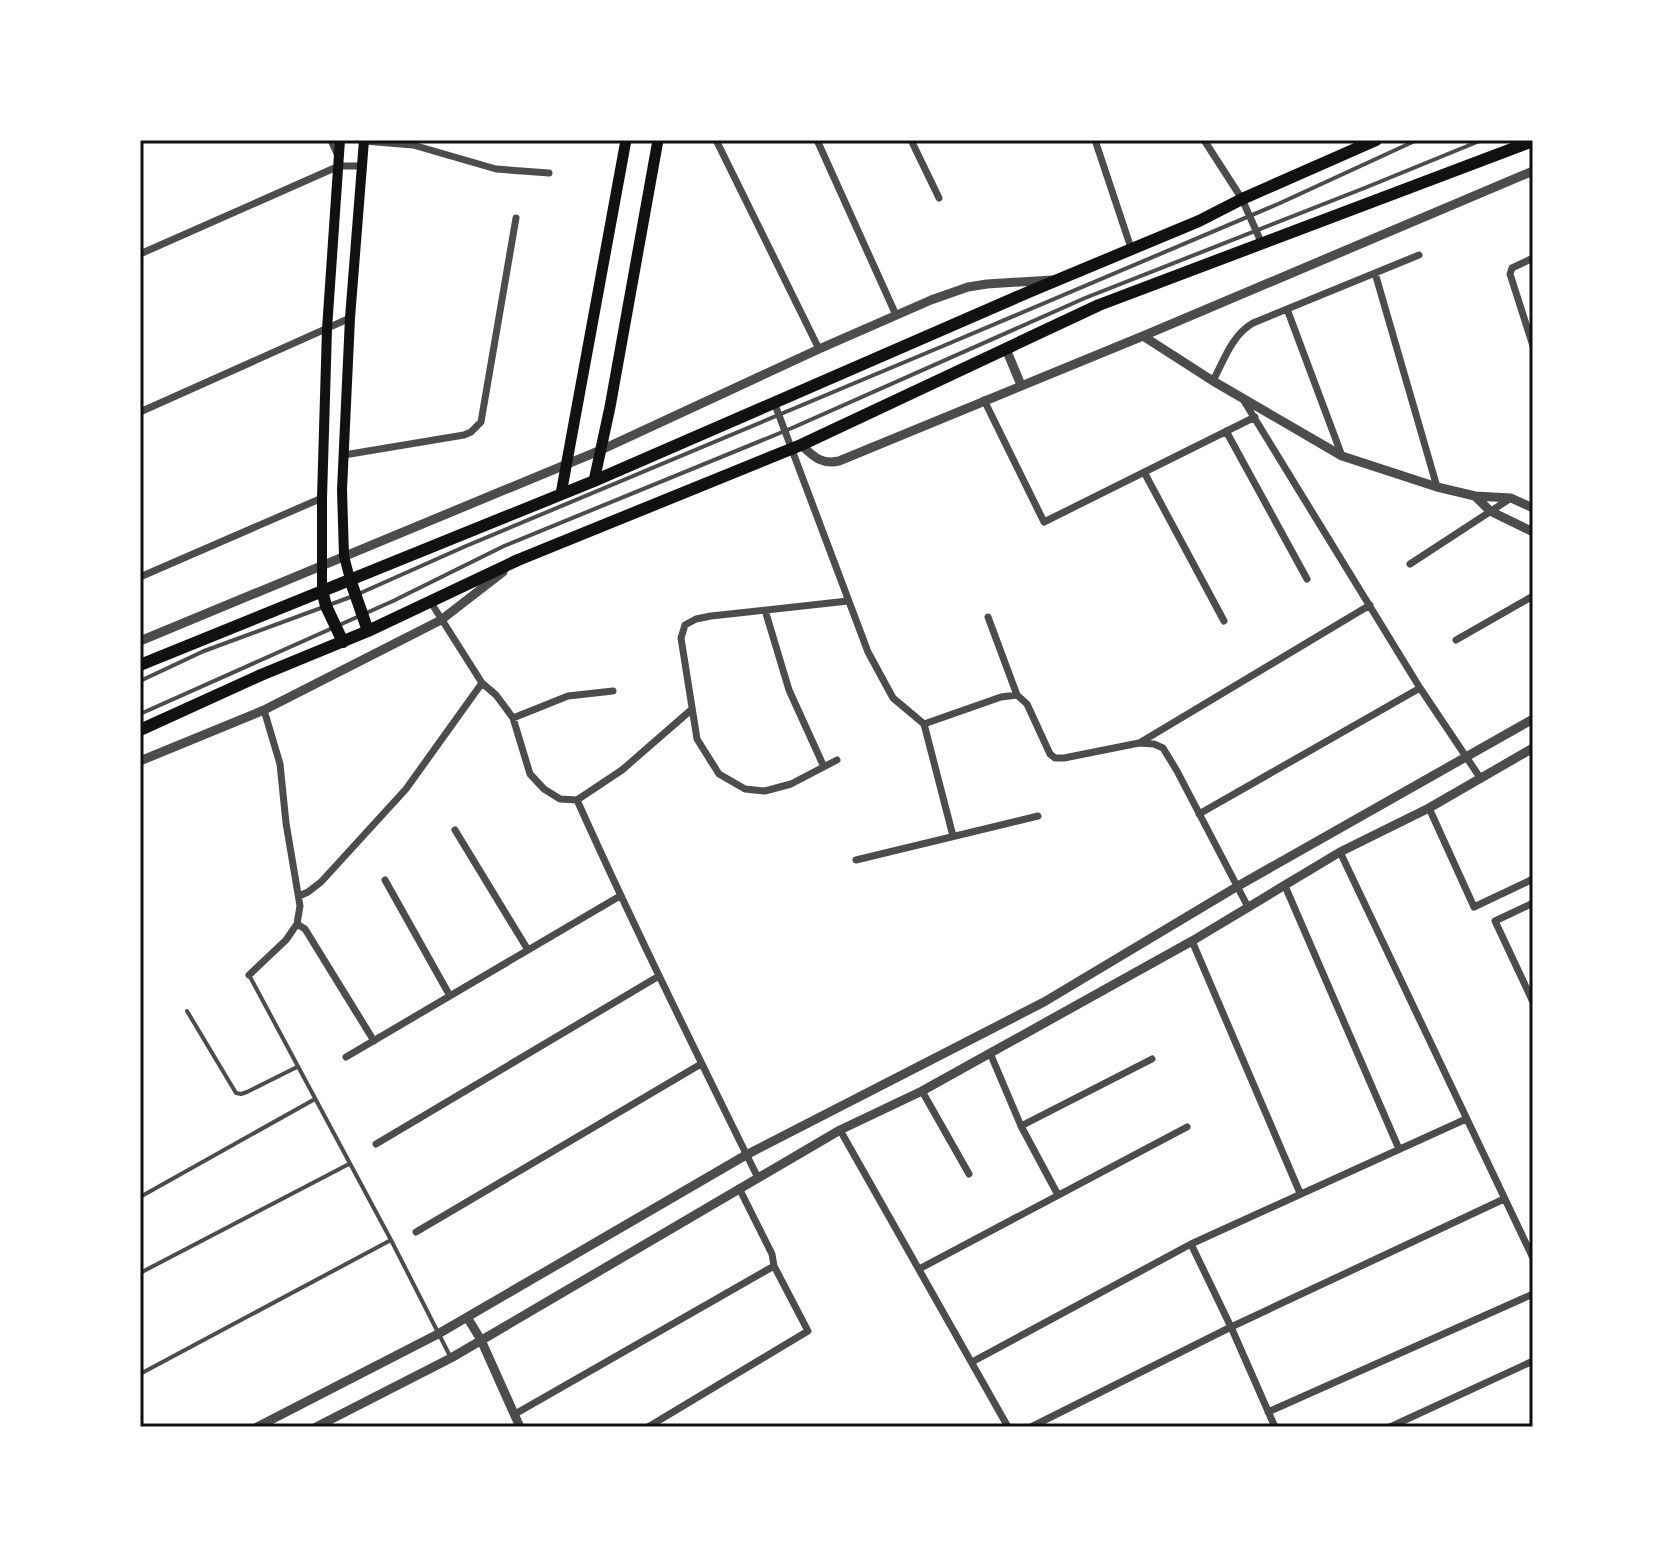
<svg xmlns="http://www.w3.org/2000/svg" width="1673" height="1567" font-family="'IBM Plex Serif',serif">
  <style>
    .lines { fill: none; stroke-linecap: round; stroke-linejoin: round }
    .service { stroke: #4c4c4c; stroke-width: 4 }
    .minor { stroke: #4c4c4c; stroke-width: 7 }
    .tertiary { stroke: #4c4c4c; stroke-width: 9 }
    .secondary { stroke: #111; stroke-width: 10 }
    .primary { stroke: #111; stroke-width: 11 }
    .trunk { stroke: #111; stroke-width: 12 }
    .neatline { fill: none; stroke: #111; stroke-width: 3 }
  </style>
  <rect width="100%" height="100%" fill="#fff"/>
  <g class="lines">
    <path class="service" d="M140,681L204,651L356,595L466,546L943,346L1278,204L1417,140
      M140,714L393,601L504,546L792,428L1085,298L1367,187L1482,140
      M249,975L391,1240L450,1356
      M187,1011L236,1093L241,1094L247,1092L297,1067
      M140,1197L315,1099
      M140,1273L349,1164
      M140,1374L391,1240"/>
    <path class="minor" d="M331,140L338,156
      M716,140L819,349
      M817,140L896,315
      M911,140L939,198
      M1095,140L1132,251
      M1204,140L1242,199L1262,244
      M364,141L413,145L496,169L549,173
      M140,254L339,166H363
      M1533,258L1512,268L1510,274L1533,346
      M1375,273L1437,487
      M1287,309L1342,456
      M1213,381C1224,360 1232,335 1253,323L1419,255
      M984,400L1044,522L1255,417
      M1244,401L1420,688L1481,779
      M774,402L868,652L893,698L924,724L953,836
      M140,412L350,318
      M1226,431L1307,579
      M344,455L464,435L471,432L481,422L516,218
      M1144,472L1224,621
      M1410,564L1511,498
      M140,577L322,498
      M430,601L482,683L496,695L513,718L530,774L544,789L560,799L577,800L622,770L691,710
      M765,610L789,690L824,767
      M988,617L1017,695L1027,704L1050,754L1055,758H1064L1139,743L1154,744L1163,748L1177,771L1248,907
      M1456,640L1533,596
      M513,718L568,696L613,691
      M924,724L1001,697L1017,695
      M1141,742L1370,605
      M837,760L791,784L765,791L745,789L719,774L697,739L681,638L685,625L696,619L711,616L848,601
      M577,800C634,927 696,1052 758,1178
      M1429,808L1474,907L1533,879
      M1199,814L1420,688
      M455,830L528,950
      M1340,852L1533,1258
      M856,860L1038,816
      M385,880L450,996
      M1285,886L1399,1149
      M299,896L308,892L321,882L406,789L482,683
      M1533,903L1495,921L1533,1002
      M297,924L305,929L374,1041
      M1192,941L1300,1193
      M249,975L286,940L297,924L300,906L286,823L280,764L264,710
      M990,1053L1021,1126L1058,1195
      M346,1057L620,896
      M922,1091L969,1174
      M1021,1126L1152,1059
      M840,1130L1008,1427
      M376,1144L659,976
      M416,1232L701,1064
      M1191,1244L1231,1327L1275,1427
      M919,1269L1187,1127
      M972,1362L1191,1244L1466,1119
      M1268,1412L1533,1294
      M515,1414L774,1266
      M648,1427L808,1331L774,1266L772,1254L739,1188
      M1031,1427L1231,1327L1504,1199
      M1390,1427L1533,1361"/>
    <path class="tertiary" d="M1143,336L1213,381L1342,456L1437,487L1475,496L1511,498L1533,508
      M1006,349L1021,385
      M801,445C813,456 821,465 839,461L1143,336L1533,171
      M1475,496L1490,511L1533,532
      M140,641L601,450L819,349L931,300L968,287L987,284L1052,280
      M140,761L264,710L441,620L503,572
      M467,1317L481,1340L520,1427
      M257,1427L438,1334L746,1155L1044,1002L1238,886L1533,719
      M316,1427L451,1358L840,1130L922,1091L1192,941L1340,852L1429,808L1533,748"/>
    <path class="secondary" d="M350,579L344,556L342,490L350,318L364,140
      M322,590V498L327,329L340,140"/>
    <path class="primary" d="M594,481L610,407L658,140
      M561,494L626,140"/>
    <path class="trunk" d="M350,579L368,631
      M322,590L326,606L343,642
      M140,665L594,481L1031,291L1199,221L1242,199L1376,140
      M140,730L261,675L368,631L518,560L801,445L1099,305L1533,141"/>
  </g>
  <rect width="1673" height="1567" fill="none" stroke="#ffffff" stroke-width="284"/>
  <rect x="142" y="142" width="1389" height="1283" class="neatline"/>
</svg>
